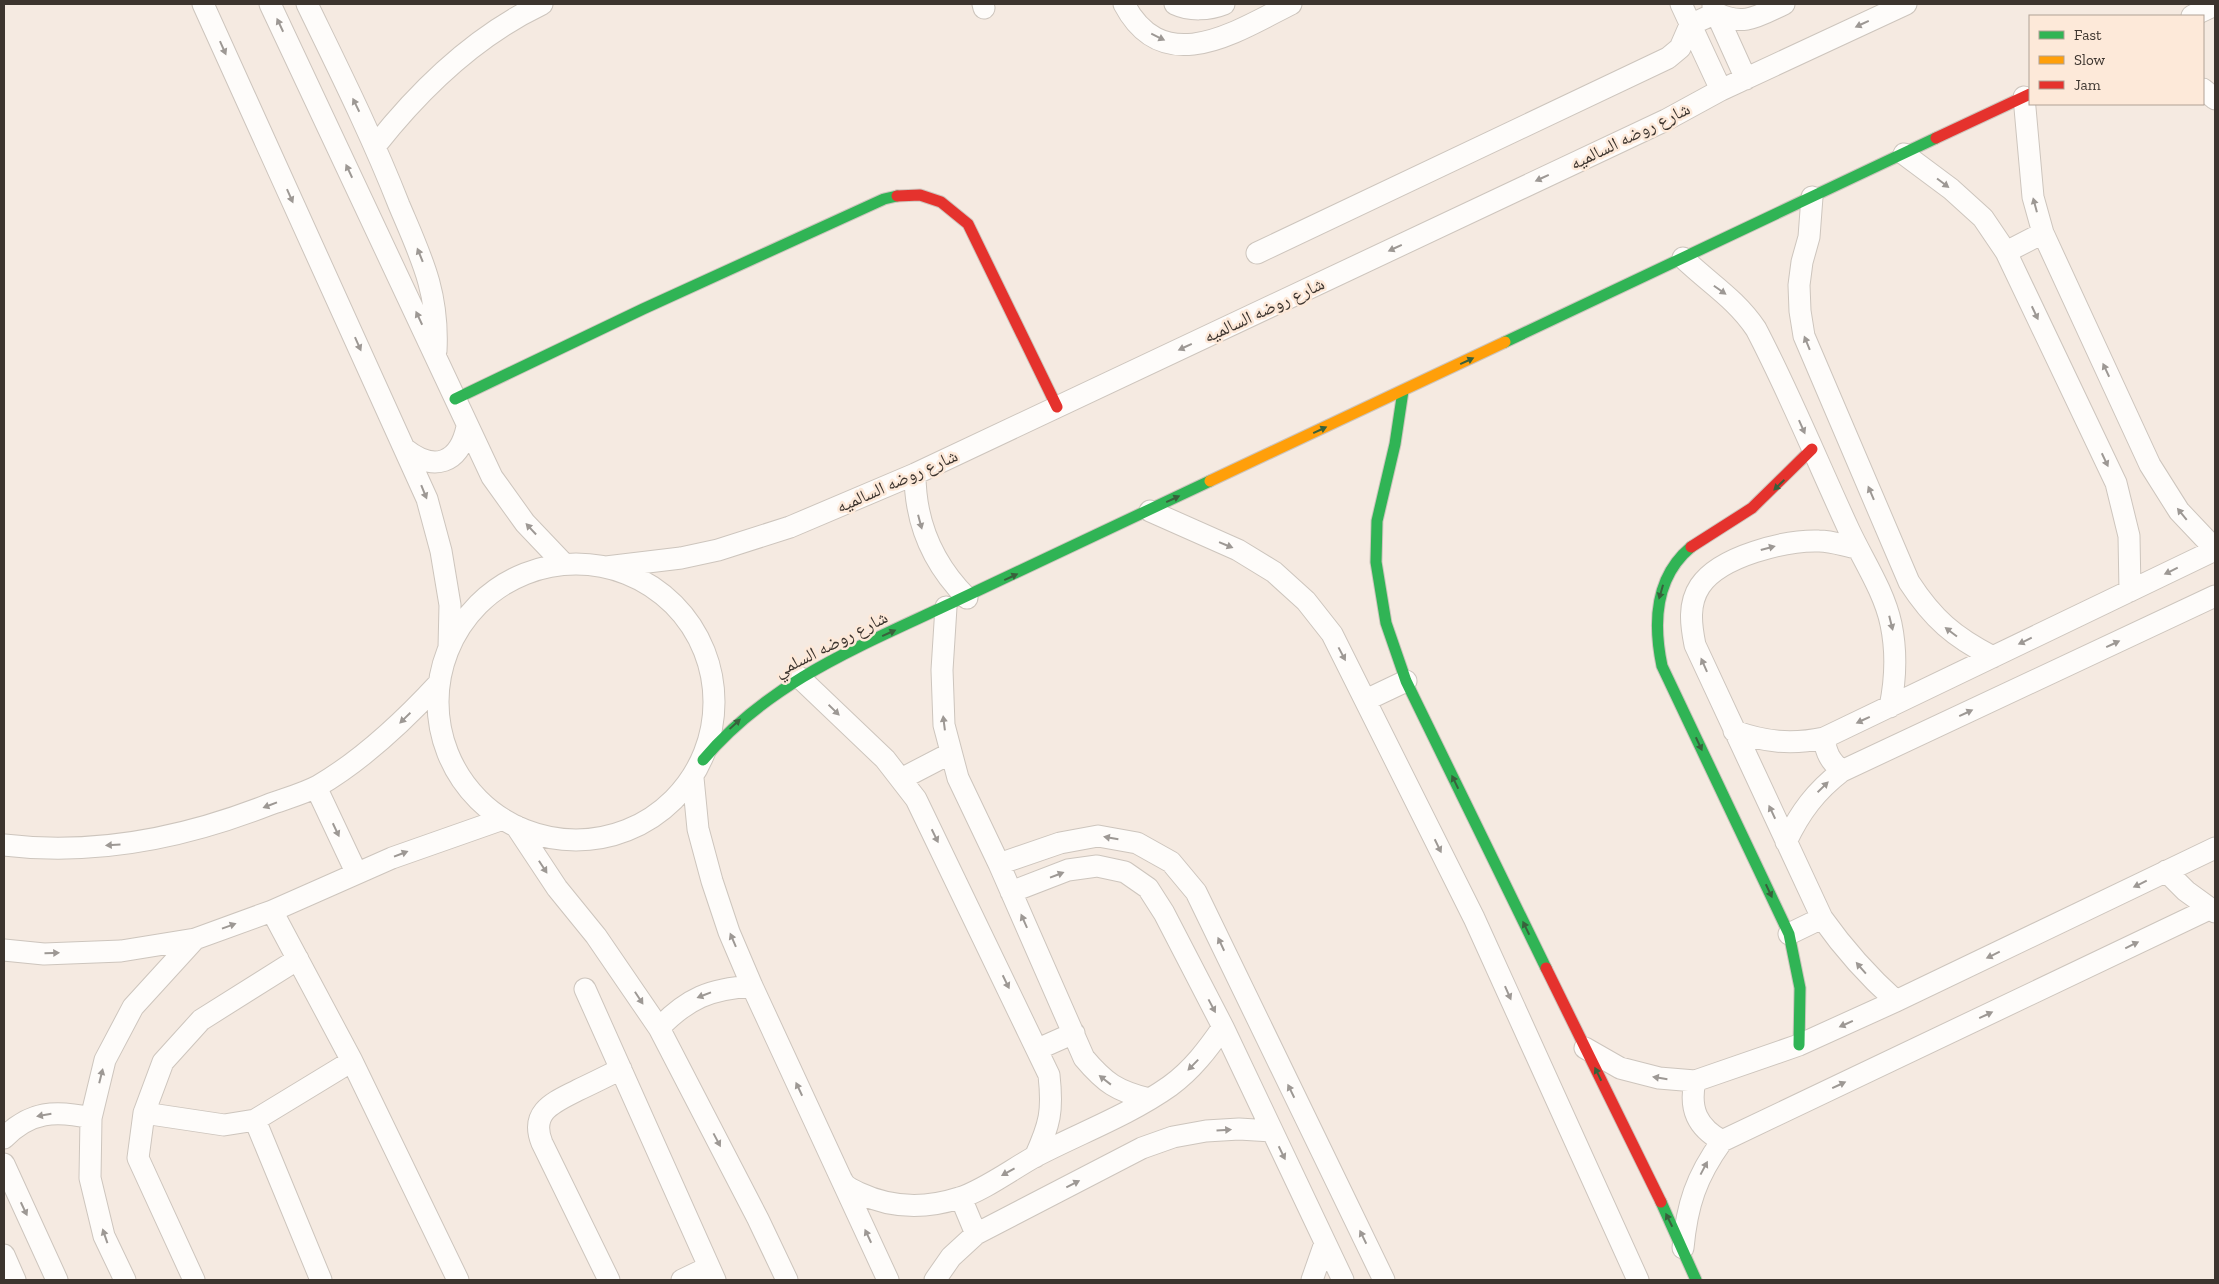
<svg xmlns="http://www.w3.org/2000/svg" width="2219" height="1284" font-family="'Zilla Slab','Noto Naskh Arabic',serif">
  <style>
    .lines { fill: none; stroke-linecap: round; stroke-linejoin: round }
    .street-casing { stroke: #cdc5bd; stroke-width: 23 }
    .fast-casing { stroke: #cdc5bd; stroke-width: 13 }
    .slow-casing { stroke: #cdc5bd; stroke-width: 13 }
    .jam-casing { stroke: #cdc5bd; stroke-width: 13 }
    .street { stroke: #fefcfa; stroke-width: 21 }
    .fast { stroke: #30b455; stroke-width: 11 }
    .slow { stroke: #ff9f0a; stroke-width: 11 }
    .jam { stroke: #e5322d; stroke-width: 11 }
    .oneway { fill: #9d9894 }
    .oneway2 { fill: #38613c }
    .labels { text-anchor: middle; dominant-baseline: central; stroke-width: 5; stroke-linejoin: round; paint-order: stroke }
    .street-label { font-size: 18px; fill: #3c342e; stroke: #fde9d9 }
  </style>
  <rect width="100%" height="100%" fill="#f5eae1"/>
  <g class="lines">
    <g class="street-casing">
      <path id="street" d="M203,4L427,499L441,551L450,605L449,648
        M270,4L492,477L525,523L564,564
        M307,4C339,70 372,136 399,205C421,257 439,292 436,351
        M983,4L984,8
        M1124,4C1164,80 1237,31 1291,4
        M1175,4C1190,11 1209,10 1224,4
        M1681,4L1721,90
        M1713,6L1746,79
        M2192,16L2215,5
        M2203,89L2215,99
        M2024,97L2033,197L2043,233L2150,465L2179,511L2215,549
        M376,145C421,88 475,36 542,4
        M1904,154L1951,189L1983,218L2006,252L2116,483L2129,536L2130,591
        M1812,197L1809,237L1802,262L1799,285L1800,311L1804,336L1909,582C1933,619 1954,637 1993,657
        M2006,252L2043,233
        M1257,253L1668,58L1680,48L1690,25L1716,13C1744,27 1758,16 1784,4
        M1683,258C1709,283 1736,299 1756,329C1790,394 1818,463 1849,530C1863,560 1884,591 1891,624C1897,653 1896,678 1890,707
        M405,449C434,472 459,464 467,427
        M915,474C915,523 932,563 967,598
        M1150,511L1238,550L1274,572L1306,601L1332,634L1474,918L1638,1280
        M1857,548C1845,546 1832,541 1819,541C1786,540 1720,556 1700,586C1688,604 1691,625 1695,645L1822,918C1844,949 1868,976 1896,1001
        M438 702a138 138 0 1 1 276 0a138 138 0 1 1-276 0Z
        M606,567L681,558L718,550L790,527L915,474L1666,120L1721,90L1906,4
        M946,607L942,670L944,725L958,778L999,864L1084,1058C1105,1083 1117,1091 1149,1099
        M799,677L885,759L916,799L1049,1075C1053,1111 1050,1124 1035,1157
        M1366,700L1406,681
        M1734,731C1765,742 1791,745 1824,738L2215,550
        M1824,738C1826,753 1830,761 1842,771
        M693,778L698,829L712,881L729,932L752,986L888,1280
        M901,779L951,753
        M316,787L356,872
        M516,826L557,888L596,936L659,1028L758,1219L787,1280
        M1786,842C1800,812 1816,791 1842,771L2215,596
        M4,845C94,856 184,838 268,805C284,799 303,794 318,786C364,759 403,722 439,683
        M999,864L1060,843L1098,836L1137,843L1171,862L1196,892L1384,1280
        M2166,871L2186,891L2215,912
        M1011,892L1068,870L1097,866L1125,872L1148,888L1164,913L1223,1027L1343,1280
        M272,911L352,1061L458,1280
        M1789,934L1822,918
        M4,950L44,954L121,951L195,939L272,911L392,858L503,819
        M585,989L715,1280
        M659,1028C688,998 710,989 752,986
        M1585,1048L1620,1068L1659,1078L1695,1081L1799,1045L1896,1001L2215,848
        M1038,1049L1074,1033
        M1695,1081C1689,1109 1697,1127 1722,1141
        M144,1113L224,1125L255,1120L352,1061
        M255,1120L321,1280
        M4,1138C30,1111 56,1110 91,1118
        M4,1164L57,1280
        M842,1180C845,1188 852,1189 859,1193C891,1208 925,1209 959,1198C981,1192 1014,1168 1036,1156C1080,1133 1129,1115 1170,1086C1192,1070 1208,1049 1223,1027
        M961,1198L976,1234
        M1683,1248C1687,1205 1696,1177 1722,1141L2209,909
        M4,1255L15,1280
        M125,1280L104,1236L90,1178L91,1118L105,1060L133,1007L195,939
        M194,1280L138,1158L144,1113L163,1062L201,1020L298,959
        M609,1280L542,1143C529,1111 555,1102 578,1090C593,1083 607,1076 621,1069
        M682,1280L709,1267
        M935,1280L951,1257L976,1234L1142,1148L1173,1137L1206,1131L1239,1129L1272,1131
        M1312,1280L1325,1243"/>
    </g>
    <g class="fast-casing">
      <path id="fast" d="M1505,342L1936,138
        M1403,391L1395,444L1377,521L1376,562L1386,623L1406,681L1546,968
        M455,399L643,309L884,199L897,196
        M1691,547C1655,577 1653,623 1662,666L1789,934L1800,988L1799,1045
        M703,760C771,679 868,643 960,599C1044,560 1127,520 1210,481
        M1661,1202L1696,1280"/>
    </g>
    <g class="slow-casing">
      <path id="slow" d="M1210,481L1505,342"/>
    </g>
    <g class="jam-casing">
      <path id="jam" d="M1936,138L2030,94
        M897,196L920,195L941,202L968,224L1057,407
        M1691,547L1752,508L1812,449
        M1546,968L1661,1202"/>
    </g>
    <use href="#street" class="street"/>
    <use href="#fast" class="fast"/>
    <use href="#slow" class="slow"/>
    <use href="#jam" class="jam"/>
  </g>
  <defs><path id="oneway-solid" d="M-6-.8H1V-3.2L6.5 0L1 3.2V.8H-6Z" transform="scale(1.25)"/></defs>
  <g class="oneway">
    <use href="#oneway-solid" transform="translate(1862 24) rotate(155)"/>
    <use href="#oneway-solid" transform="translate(280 25) rotate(-115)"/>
    <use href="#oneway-solid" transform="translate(1158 37) rotate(26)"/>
    <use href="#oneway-solid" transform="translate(223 48) rotate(66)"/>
    <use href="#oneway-solid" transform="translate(356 105) rotate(-116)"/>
    <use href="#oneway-solid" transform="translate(349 171) rotate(-115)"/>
    <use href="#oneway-solid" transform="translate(1542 178) rotate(155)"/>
    <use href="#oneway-solid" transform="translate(1943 183) rotate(37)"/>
    <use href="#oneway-solid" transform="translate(290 196) rotate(66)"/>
    <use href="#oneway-solid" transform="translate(2035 205) rotate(-105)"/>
    <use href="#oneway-solid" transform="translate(1395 248) rotate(155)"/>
    <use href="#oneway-solid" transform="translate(420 255) rotate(-112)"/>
    <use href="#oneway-solid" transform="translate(1720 290) rotate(35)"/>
    <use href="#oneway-solid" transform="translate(2035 313) rotate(65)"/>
    <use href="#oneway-solid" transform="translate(419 318) rotate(-115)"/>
    <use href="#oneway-solid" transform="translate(1807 343) rotate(-112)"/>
    <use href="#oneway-solid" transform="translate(358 344) rotate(66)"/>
    <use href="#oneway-solid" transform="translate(1185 347) rotate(155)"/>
    <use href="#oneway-solid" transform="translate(2106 370) rotate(-115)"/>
    <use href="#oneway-solid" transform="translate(1802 427) rotate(66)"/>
    <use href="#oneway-solid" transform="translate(2105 460) rotate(65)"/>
    <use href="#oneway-solid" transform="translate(424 492) rotate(68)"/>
    <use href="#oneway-solid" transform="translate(1871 493) rotate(-113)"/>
    <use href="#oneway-solid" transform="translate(2182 514) rotate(-129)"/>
    <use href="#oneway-solid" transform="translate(920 522) rotate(75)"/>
    <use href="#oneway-solid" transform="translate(531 529) rotate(-133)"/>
    <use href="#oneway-solid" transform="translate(1226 545) rotate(22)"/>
    <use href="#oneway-solid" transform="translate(1768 548) rotate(-15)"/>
    <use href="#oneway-solid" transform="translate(2171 571) rotate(154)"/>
    <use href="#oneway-solid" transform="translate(1891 623) rotate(76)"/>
    <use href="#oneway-solid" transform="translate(1951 632) rotate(-143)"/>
    <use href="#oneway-solid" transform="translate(2025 641) rotate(154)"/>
    <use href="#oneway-solid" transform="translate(2113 644) rotate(-25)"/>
    <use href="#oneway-solid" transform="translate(1342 654) rotate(62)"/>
    <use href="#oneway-solid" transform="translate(1704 665) rotate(-114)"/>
    <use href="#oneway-solid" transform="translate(834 710) rotate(44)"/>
    <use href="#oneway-solid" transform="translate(1966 713) rotate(-25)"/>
    <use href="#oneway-solid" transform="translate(405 718) rotate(136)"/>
    <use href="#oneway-solid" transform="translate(1863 720) rotate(155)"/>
    <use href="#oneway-solid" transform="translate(944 723) rotate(-97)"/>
    <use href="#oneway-solid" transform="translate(1823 787) rotate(-44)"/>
    <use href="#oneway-solid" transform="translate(270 805) rotate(159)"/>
    <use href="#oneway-solid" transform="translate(1772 812) rotate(-115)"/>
    <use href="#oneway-solid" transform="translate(336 830) rotate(65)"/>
    <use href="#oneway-solid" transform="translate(935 836) rotate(64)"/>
    <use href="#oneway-solid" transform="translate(1111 838) rotate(-170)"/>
    <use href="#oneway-solid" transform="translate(113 845) rotate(177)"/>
    <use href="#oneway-solid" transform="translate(1438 846) rotate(64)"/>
    <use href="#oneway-solid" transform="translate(401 854) rotate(-21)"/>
    <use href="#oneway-solid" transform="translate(543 867) rotate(57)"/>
    <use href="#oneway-solid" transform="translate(1057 875) rotate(-21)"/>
    <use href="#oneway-solid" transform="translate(2140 884) rotate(154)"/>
    <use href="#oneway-solid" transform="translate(1024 921) rotate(-114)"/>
    <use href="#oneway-solid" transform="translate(229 926) rotate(-20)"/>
    <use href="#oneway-solid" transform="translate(733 940) rotate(-113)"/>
    <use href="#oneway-solid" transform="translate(1221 944) rotate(-115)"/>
    <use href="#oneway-solid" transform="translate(2132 945) rotate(-26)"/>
    <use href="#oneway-solid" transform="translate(52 953) rotate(-2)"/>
    <use href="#oneway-solid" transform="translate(1993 955) rotate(154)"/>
    <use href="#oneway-solid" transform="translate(1861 968) rotate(-131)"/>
    <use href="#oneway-solid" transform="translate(1006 982) rotate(64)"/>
    <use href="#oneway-solid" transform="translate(1508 993) rotate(66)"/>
    <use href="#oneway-solid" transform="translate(704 995) rotate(159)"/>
    <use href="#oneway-solid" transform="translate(639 998) rotate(57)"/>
    <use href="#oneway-solid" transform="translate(1212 1006) rotate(62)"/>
    <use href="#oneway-solid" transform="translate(1986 1015) rotate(-25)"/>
    <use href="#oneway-solid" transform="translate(1846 1024) rotate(156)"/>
    <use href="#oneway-solid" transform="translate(1193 1065) rotate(134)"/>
    <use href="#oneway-solid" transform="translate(101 1076) rotate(-76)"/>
    <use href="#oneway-solid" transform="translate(1660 1078) rotate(-171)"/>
    <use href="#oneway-solid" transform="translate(1105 1080) rotate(-142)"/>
    <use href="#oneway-solid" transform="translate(1839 1085) rotate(-25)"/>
    <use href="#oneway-solid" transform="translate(799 1089) rotate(-115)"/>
    <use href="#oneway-solid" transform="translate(1291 1091) rotate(-116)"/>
    <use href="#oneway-solid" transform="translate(44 1115) rotate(170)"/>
    <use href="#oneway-solid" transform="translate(1224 1130) rotate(-4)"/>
    <use href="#oneway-solid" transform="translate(717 1140) rotate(62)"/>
    <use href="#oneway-solid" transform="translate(1282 1153) rotate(64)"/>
    <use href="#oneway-solid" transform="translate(1704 1168) rotate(-62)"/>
    <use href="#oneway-solid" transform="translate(1008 1172) rotate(151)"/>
    <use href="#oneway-solid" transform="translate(1073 1184) rotate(-27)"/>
    <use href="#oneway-solid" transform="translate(24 1209) rotate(65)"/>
    <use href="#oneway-solid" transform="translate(105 1236) rotate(-109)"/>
    <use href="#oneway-solid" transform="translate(868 1236) rotate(-115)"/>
    <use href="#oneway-solid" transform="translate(1363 1237) rotate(-116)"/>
  </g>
  <g class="oneway2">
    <use href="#oneway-solid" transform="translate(1467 361) rotate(-25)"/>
    <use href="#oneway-solid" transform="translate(1320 430) rotate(-25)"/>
    <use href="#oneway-solid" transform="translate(1779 485) rotate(136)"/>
    <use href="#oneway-solid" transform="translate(1173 499) rotate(-25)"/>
    <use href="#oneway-solid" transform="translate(1011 577) rotate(-25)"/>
    <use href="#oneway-solid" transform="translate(1661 592) rotate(106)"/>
    <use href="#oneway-solid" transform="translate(889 633) rotate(-24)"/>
    <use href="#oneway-solid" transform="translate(735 724) rotate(-43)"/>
    <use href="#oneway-solid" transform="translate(1699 744) rotate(65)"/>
    <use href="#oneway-solid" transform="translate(1455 782) rotate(-116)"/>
    <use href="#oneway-solid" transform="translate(1769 891) rotate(65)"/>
    <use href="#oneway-solid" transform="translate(1526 928) rotate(-116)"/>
    <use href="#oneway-solid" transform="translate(1598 1074) rotate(-116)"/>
    <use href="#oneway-solid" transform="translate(1669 1220) rotate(-116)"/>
  </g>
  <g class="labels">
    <g class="street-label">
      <text transform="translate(1630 136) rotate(-26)">شارع روضه السالميه</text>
      <text transform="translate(1264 310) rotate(-25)">شارع روضه السالميه</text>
      <text transform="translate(897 481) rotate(-24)">شارع روضه السالميه</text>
      <text transform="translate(831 644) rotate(-27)">شارع روضه السلمي</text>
    </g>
  </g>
  <rect width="2219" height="1284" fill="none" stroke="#3c342e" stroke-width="10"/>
  <rect x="2029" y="15" width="175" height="90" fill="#fde9d9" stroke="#b0a195"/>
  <rect x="2039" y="31" width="25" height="8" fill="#30b455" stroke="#b0a195"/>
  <text x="2074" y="40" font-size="15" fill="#3c342e">Fast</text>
  <rect x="2039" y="56" width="25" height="8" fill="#ff9f0a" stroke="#b0a195"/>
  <text x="2074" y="65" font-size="15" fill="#3c342e">Slow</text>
  <rect x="2039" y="81" width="25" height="8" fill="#e5322d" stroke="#b0a195"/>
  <text x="2074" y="90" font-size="15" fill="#3c342e">Jam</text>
</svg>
